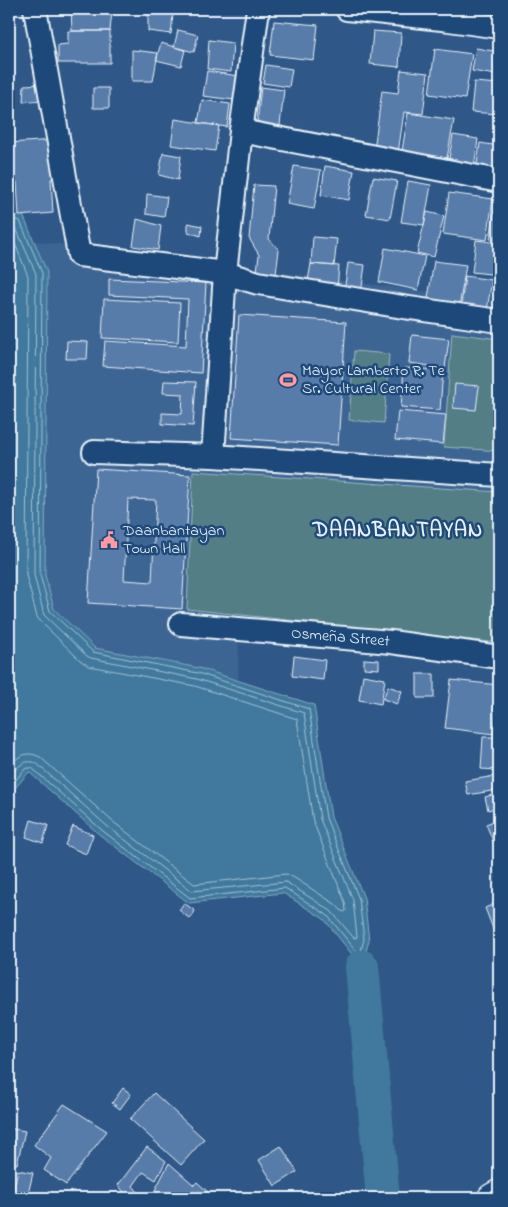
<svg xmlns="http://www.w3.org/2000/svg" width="508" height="1207" font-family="'Indie Flower',sans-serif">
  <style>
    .built { fill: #3e6594 }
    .green { fill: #527e86; stroke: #9db8bf }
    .water { fill: #41799d; stroke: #84a9c1 }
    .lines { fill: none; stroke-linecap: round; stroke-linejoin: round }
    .shore { stroke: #a5c1d4; stroke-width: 1 }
    .river { stroke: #41799d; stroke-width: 34 }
    .building { fill: #587baa; stroke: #e8f1f8; fill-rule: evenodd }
    .street-casing { stroke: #e8f1f8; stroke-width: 26 }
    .secondary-casing { stroke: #e8f1f8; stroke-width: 31 }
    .street { stroke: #1f4a7a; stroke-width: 22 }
    .secondary { stroke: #1f4a7a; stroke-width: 28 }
    .labels { text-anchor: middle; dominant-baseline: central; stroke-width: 5; stroke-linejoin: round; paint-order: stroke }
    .poi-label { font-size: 16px; fill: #e8f1f8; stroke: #1f4a7a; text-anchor: start }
    .street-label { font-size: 16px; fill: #e8f1f8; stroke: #1f4a7a }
    .district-label { font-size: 21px; font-weight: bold; letter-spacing: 1px; fill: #e8f1f8; stroke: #1f4a7a }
  </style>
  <rect width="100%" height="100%" fill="#2f5888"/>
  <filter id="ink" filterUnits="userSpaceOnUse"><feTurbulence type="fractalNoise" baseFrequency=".02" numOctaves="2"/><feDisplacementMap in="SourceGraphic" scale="10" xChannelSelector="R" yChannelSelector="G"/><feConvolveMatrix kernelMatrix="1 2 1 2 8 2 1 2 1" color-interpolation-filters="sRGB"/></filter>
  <g filter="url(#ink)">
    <path class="built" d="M31,234L34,241L499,301V658L239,629L238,680L95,648L54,609L15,538Z"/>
    <path class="green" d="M452,333L499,339V451L444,447Z
      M354,351L389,354L384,423L349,420Z
      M193,471L499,492V643L187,609Z"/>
    <path class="water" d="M9,205L10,216L23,215L47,272L45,575L54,609L95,648L199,668L314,705L331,817L364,898L369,940L362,967L324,919L283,893L189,903L100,835L29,772L10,794L9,858Z"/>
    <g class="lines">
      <path class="shore" d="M9,220H18L20,221L42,273L40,575L50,611L93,652L198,673L309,709L326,818L359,899L364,939L361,951L359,953L357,952L327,915L285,888L190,898L103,831L32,768H28L25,769L9,788
        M9,227H15L16,228L36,274L34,575L44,615L87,656L91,658L197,679L304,713L320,819L353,900L357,937L355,938L353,937L331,911L286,882L192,891L107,826L36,763C23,758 16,769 9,778
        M9,234L12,236L28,276L26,575L37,617L41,622L81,661L89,666L195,686L297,719L313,821L345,902L346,911L343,912L335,904L293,877L286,874L194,884L112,821L40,757C26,750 18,756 9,767"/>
      <path class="river" d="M362,967L383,1198"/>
    </g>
    <path class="building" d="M71,9L112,10L110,31H72Z
      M148,11L173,14L171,34L148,31Z
      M274,21L318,25L314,60L270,55Z
      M178,30L198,35L194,52L174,47Z
      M68,31H110V63H58V45L68,44Z
      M373,31L401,33L399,67L370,64Z
      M209,40L233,43L231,72L207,69Z
      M161,43L185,50L181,66L156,60Z
      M476,48L499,52L496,75L472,71Z
      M435,49L472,54L465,99L429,94Z
      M132,50L158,53L153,81H132Z
      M266,65L292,69L289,87L263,83Z
      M401,70L428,73L423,114L404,112L398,153L374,150L382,91L398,93Z
      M207,71L238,76L234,100L203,96Z
      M474,82L499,84L497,114L471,112Z
      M42,84V100L23,102L24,85Z
      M261,87L284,90L279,134L256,131Z
      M93,88H109V108H93Z
      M202,100L230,104L227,127L198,123Z
      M408,113L454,120L447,158L402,151Z
      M175,119L219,126L215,151L171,145Z
      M453,135L478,139L474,168L448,165Z
      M55,140L58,178L51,179L53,213L19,216L17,182L9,183V143Z
      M480,143L499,146L495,174L476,171Z
      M163,153L181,156L178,180L159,175Z
      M294,166L321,170L314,209L287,204Z
      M325,166L354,171L349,200L321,195Z
      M373,177L397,181L390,219L366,215Z
      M408,181L431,185L424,225L401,222Z
      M254,185L274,186L269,239L279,250L276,274L257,271L259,255L249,238Z
      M449,193L493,199L487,240L443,234Z
      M147,194L167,197L164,217L146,214Z
      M496,202L499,203V241L490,239Z
      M427,212L444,216L434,257L417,253Z
      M137,219L161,226L158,250L133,246Z
      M188,223L202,226L201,236L188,232Z
      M313,237L337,239L334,266L311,264Z
      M476,240L499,243V275L472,272Z
      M385,248L425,256L418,290L379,282Z
      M434,261L466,265L459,308L427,304Z
      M348,263L365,265L361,294L344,292Z
      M311,264L339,266L337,289L307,286Z
      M465,276L492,280L487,310L461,306Z
      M109,279L206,283L201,373L103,366L105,341L186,346L188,299L109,295Z
      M104,299L180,303L178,342L102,338Z
      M239,315L346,322L338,445L231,438Z
      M412,335L449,339L445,368L409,363Z
      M67,341L88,342L87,359H66Z
      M404,368L443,370L440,410L401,407Z
      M164,381L196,382L193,426L162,424V413L182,414L183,394L163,393Z
      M455,384L479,386L476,410L453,408Z
      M398,411L446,415L443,444L395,440Z
      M96,469L190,475L182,609L88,603ZM128,499L156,500L152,582L124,580Z
      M294,656L325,660L323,680L292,676Z
      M364,659L379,660V669L364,668Z
      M417,674H434V698H417Z
      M363,675L385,679L381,704L359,700Z
      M451,680L499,685L494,734L445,728Z
      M388,686L402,691L397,704L383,699Z
      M483,737H499V770L481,769Z
      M495,776L497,790L468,795L465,781Z
      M499,793V807L488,810L485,797Z
      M499,819V844L495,846L486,824Z
      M31,820L48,825L43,843L26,837Z
      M73,826L93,835L86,854L65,845Z
      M499,902V932L495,934L485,908Z
      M184,903L195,911L190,919L179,910Z
      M123,1088L131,1094L120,1109L112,1103Z
      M154,1093L204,1139L181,1165L130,1119Z
      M64,1104L107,1131L66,1185L44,1170L51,1158L34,1145Z
      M9,1128L25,1131L17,1164L9,1162Z
      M281,1146L297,1172L275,1186L259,1160Z
      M147,1147L166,1161L156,1180L143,1172L133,1186L138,1192L134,1198H130L127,1196L118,1185Z
      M169,1163L194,1185L197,1182L209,1193L205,1198H197L190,1194L188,1198H151Z
      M18,1170L33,1173L28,1194L13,1191Z"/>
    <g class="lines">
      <g class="street-casing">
        <g id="street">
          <path d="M35,9L79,255L225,273L258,283L403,307L499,321"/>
          <path d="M347,9L442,19L499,27"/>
          <path d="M241,131L499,181"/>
          <path d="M94,452L213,456L499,475"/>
          <path d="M213,456L225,273L241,131L258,9"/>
          <path id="s1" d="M181,624L391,642L499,657"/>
        </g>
      </g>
      <g class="secondary-casing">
        <path id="secondary" d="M492,1198L499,1194"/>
      </g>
      <use href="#street" class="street"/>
      <use href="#secondary" class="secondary"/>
    </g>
  </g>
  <defs>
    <g id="stadium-bare" transform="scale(1.35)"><path d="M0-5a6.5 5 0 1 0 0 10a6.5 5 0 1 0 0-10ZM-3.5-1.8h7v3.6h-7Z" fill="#ff9aa2" stroke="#1f4a7a" stroke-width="2.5" paint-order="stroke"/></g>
    <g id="civic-bare" transform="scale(1.35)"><path d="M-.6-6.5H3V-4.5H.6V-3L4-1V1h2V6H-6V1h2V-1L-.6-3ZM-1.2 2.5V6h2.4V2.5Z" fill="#ff9aa2" stroke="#1f4a7a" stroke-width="2.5" paint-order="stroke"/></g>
  </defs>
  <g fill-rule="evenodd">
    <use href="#stadium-bare" x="288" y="380"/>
    <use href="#civic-bare" x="109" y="540"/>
  </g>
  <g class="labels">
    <g class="poi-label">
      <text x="302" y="371">Mayor Lamberto R. Te<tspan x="302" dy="18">Sr. Cultural Center</tspan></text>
      <text x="123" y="531">Daanbantayan<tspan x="123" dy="18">Town Hall</tspan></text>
    </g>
    <g class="street-label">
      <text stroke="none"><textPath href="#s1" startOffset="160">Osmeña Street</textPath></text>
    </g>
    <g class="district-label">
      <text x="398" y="531">DAANBANTAYAN</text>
    </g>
  </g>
  <rect width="508" height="1207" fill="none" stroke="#1f4a7a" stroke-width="30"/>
  <rect x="15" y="15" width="478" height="1177" fill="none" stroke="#e8f1f8" stroke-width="2" filter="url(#ink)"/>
</svg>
